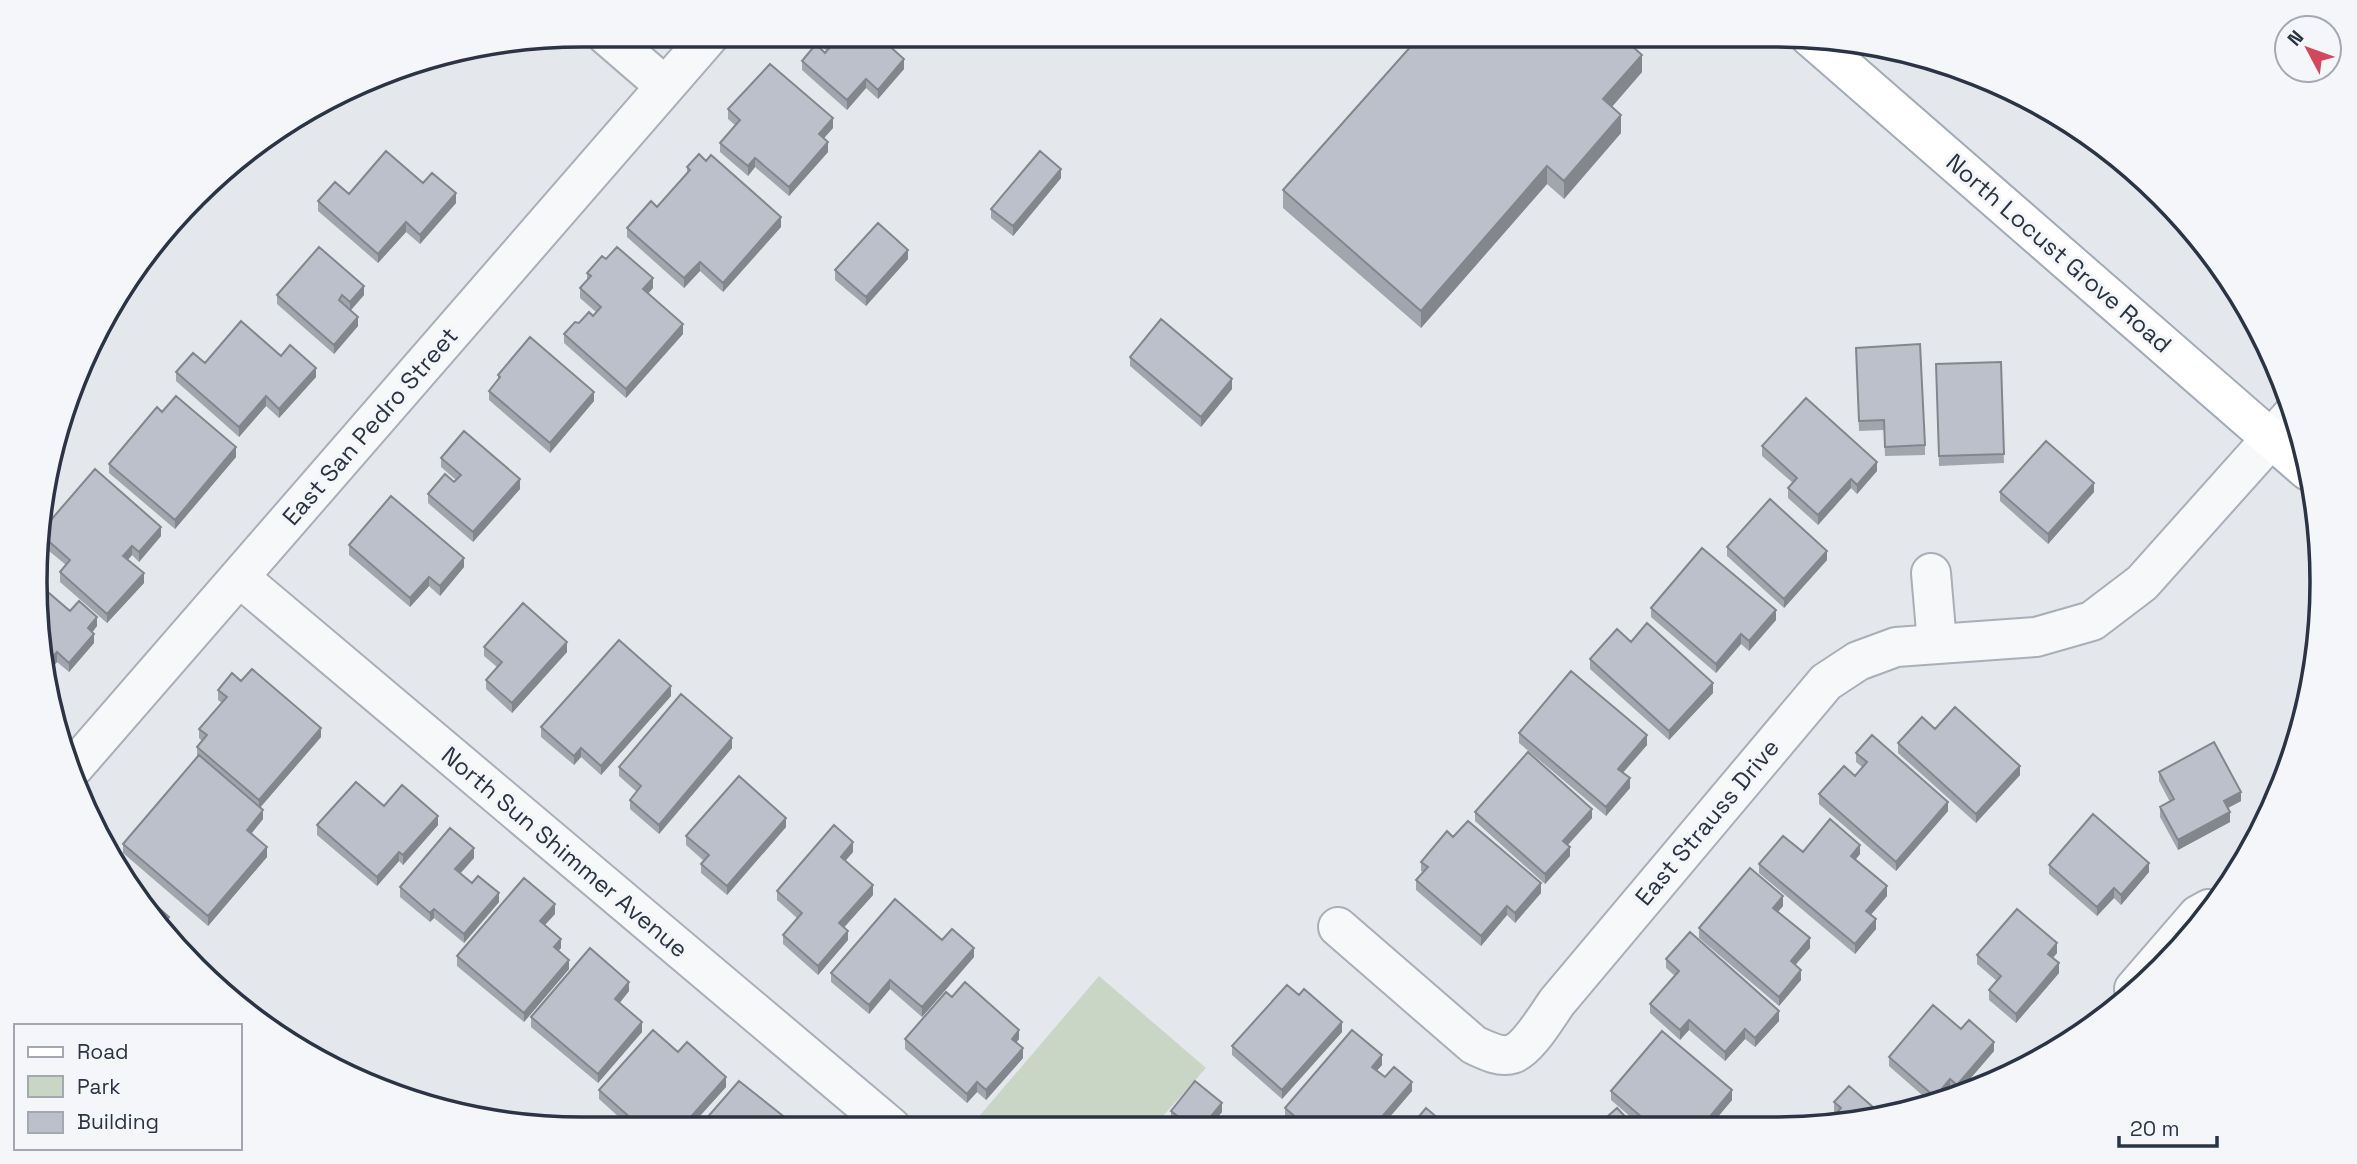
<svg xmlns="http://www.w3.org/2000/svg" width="2357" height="1164" font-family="'Space Grotesk',sans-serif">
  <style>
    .green { fill: #c9d6c5 }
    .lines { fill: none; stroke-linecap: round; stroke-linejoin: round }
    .minor-casing { stroke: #a9aeb7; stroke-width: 42 }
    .major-casing { stroke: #a3abb8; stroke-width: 42 }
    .minor { stroke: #f7f8fa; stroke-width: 38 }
    .major { stroke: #fff; stroke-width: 38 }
    .wall { fill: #a1a5ae }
    .shaded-wall { fill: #83868d }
    .building { fill: #bbc0ca; stroke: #83868d; stroke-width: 2 }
    .labels { text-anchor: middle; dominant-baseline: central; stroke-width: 6; stroke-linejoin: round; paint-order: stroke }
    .street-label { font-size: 24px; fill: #2b3445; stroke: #f4f6f9 }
    .rim { fill: none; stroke: #2b3445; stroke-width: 3.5 }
  </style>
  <rect width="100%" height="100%" fill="#e4e7ec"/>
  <path class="green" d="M1099,976L1206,1068L1154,1126L970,1127Z"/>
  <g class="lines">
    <g class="minor-casing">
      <path id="minor" d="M606,35L665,86
        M1931,573L1937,643
        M239,577L891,1127
        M74,767L710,35
        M1338,927L1474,1045C1485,1050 1500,1058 1512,1054C1528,1049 1547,1016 1557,1002L1826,682L1858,661L1896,647L2036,637L2092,621L2142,583L2294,413
        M2134,989L2198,915L2209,909"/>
    </g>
    <g class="major-casing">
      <path id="major" d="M1809,36L2308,471"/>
    </g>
    <use href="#minor" class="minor"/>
    <use href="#major" class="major"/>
  </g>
  <path class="wall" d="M813,35H877L904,69L878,99L866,88L847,110L802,70V61L825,53L827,51L813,39Z
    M1408,36H1621L1642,72L1612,107L1621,133L1564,199L1547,184L1421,328L1283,208V190L1415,41Z
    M728,109L833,128L823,138L828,152L789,196L755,167L748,176L720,152V143L735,125L728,119Z
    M687,167L781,227L723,292L700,271L684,288L627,237V228L657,207L687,173Z
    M1061,178L1013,236L991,218V209Z
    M423,183L456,203L420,244L406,232L378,263L318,211V201L349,194Z
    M606,259L653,288L648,294L683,334L626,398L564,343V334L593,316L596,312L580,298V288L587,280V273Z
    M908,259L866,306L835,280V270Z
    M277,295H364L351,310L358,326L334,354L277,304Z
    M281,356L316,377L279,418L266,406L239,437L176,381V372L205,363Z
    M1130,357L1232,389L1201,427L1130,366Z
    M1856,357L1925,445V455L1885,456L1884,430L1859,431Z
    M2001,362L2004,463L1939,466L1936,364Z
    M498,375L594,401L550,453L489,400V391L498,381Z
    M162,412L236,457L175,529L109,473V464Z
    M1762,446L1877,471L1857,494L1851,488L1818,525L1788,498V488L1793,483L1762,456Z
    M441,458L520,489L473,542L428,503V494L454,482L456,480L441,467Z
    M2000,492H2094L2048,544L2000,501Z
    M44,528L161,536L139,562L132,555L128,560L144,583L107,623L60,582V572L66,565L43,546Z
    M349,545L464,567L440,596L429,586L410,607L349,555Z
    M1727,547L1827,560L1784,608L1727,556Z
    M1651,608L1776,620L1749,651L1741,644L1716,673L1651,617Z
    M70,611L97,626L92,632L94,643L69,672L57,662L46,674L40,653Z
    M1631,642L1713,693L1669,740L1590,669V659Z
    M484,647L567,652L512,713L486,689V680L497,667L484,656Z
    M241,681L321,737L260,807L263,819L251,834L267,857L208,926L123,853V844L197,757V747L202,741L199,738V729L222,703L218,700V690Z
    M671,696L601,775L581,757L574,765L541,737V727Z
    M1935,729L2020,775L1976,823L1898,753V743Z
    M1519,733L1647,745L1623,773L1630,788L1606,816L1519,743Z
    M732,748L659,834L630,809V800L637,792L619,776V767Z
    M1856,753L1948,811L1896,871L1819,804V794L1855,776L1862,767L1856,762Z
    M2159,772L2241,801L2228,808L2230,822L2178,850L2160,817V807L2170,802L2159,781Z
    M1475,812L1592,818L1568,845L1570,856L1545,884L1475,821Z
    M317,825H438L403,865L399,861L377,886L317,835Z
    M786,827L727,895L701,873V864L704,861L686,845V836Z
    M1453,837L1541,893L1515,923L1507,915L1481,946L1416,890V880L1423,872L1421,871V862Z
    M853,852L845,861L873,895L844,927L848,940L818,975L783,944V935L797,918L777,900V891Z
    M1803,852L1860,854L1855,860L1887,896L1871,915L1876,929L1855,954L1759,873V864Z
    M474,858L460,874L472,883L499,902L464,943L434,918L430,922L400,897V887Z
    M2049,865L2149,872L2121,905L2114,898L2097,916L2049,874Z
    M1783,906L1778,912L1810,948L1795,965L1801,980L1779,1006L1699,938V928Z
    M555,914L545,925L561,948L558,951L569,969L524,1022L457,966V956Z
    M942,940L974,957L922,1017L890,989L869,1014L831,982V973Z
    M2057,953L2053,958L2059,973L2016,1023L1989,1000V990L1997,981L1977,964V955Z
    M1666,959L1779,1021L1755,1047L1745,1039L1725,1061L1689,1030L1680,1040L1650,1013V1004L1675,976L1666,968Z
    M629,991L619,1003L642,1032L598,1083L531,1027V1017Z
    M952,997L1019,1039L1016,1043L1023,1058L986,1100L977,1092L967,1103L905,1049V1039Z
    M1961,1029L1994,1051L1957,1094L1950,1089L1942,1099L1930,1102L1889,1066V1057Z
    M1342,1032L1282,1099L1232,1055V1046Z
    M678,1052L726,1087L690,1127L631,1128L599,1099V1090Z
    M1382,1065L1377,1070L1385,1077L1412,1091L1382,1126H1295L1285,1117V1108Z
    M1611,1091L1732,1100L1711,1125H1640L1611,1100Z
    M1834,1102L1882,1115L1837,1114L1834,1112Z
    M1171,1111L1222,1112L1210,1126H1178L1171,1120Z"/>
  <path class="shaded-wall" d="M1642,55V72L1603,117V99Z
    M904,59V69L878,99V90Z
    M866,79V88L847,110V100Z
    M1621,115V133L1564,199V181Z
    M833,118V128L819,144V134Z
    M828,142V152L789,196V187Z
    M755,158V167L748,176V166Z
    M1547,166V184L1421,328V311Z
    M1061,169V178L1013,236V226Z
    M456,193V203L420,244V235Z
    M781,217V227L723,292V283Z
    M406,222V232L378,263V254Z
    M908,250V259L866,306V297Z
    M700,262V271L684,288V278Z
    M653,278V288L643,299V289Z
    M364,286V295L350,311V302Z
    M358,317V326L334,354V345Z
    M683,324V334L626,398V389Z
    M316,368V377L279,418V409Z
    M1232,379V389L1201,427V417Z
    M594,392V401L550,453V443Z
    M266,396V406L239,437V427Z
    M236,447V457L175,529V520Z
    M1877,462V471L1857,494V485Z
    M520,479V489L473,542V532Z
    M1851,479V488L1818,525V515Z
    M2094,483V492L2048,544V534Z
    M161,527V536L139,562V552Z
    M132,546V555L123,565V556Z
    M1827,551V560L1784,608V599Z
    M464,558V567L440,596V586Z
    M144,573V583L107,623V614Z
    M429,577V586L410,607V598Z
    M1776,610V620L1749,651V641Z
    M97,617V626L88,638V628Z
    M94,634V643L69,672V663Z
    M1741,634V644L1716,673V664Z
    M567,642V652L512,713V703Z
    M57,652V662L46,674L44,667Z
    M1713,683V693L1669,740V731Z
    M671,686V696L601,775V766Z
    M321,728V737L259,809V800Z
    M1647,735V745L1618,778V769Z
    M732,738V748L659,834V825Z
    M581,748V757L574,765V756Z
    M2020,766V775L1976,823V814Z
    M1630,778V788L1606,816V807Z
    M2241,792V801L2224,810V801Z
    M1948,802V811L1896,871V862Z
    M1592,809V818L1563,850V841Z
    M263,810V819L247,839V830Z
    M2230,812V822L2178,850V840Z
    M438,816V825L403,865V855Z
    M786,818V827L727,895V886Z
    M853,842V852L841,866V857Z
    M1860,845V854L1851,865V856Z
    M267,847V857L208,926V916Z
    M1570,847V856L1545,884V874Z
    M474,848V858L455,879V869Z
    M399,852V861L377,886V877Z
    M2149,863V872L2121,905V895Z
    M1541,883V893L1515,923V913Z
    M873,885V895L839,933V923Z
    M1887,886V896L1866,920V911Z
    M2114,888V898L2097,916V907Z
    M499,893V902L464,943V934Z
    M1783,896V906L1773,917V908Z
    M555,904V914L540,930V921Z
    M1507,906V915L1481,946V936Z
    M434,909V918L430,922V913Z
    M169,917V926L167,929L163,924Z
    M1876,919V929L1855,954V944Z
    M848,931V940L818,975V966Z
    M1810,938V948L1791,970V961Z
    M561,939V948L554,956V947Z
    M2057,943V953L2048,963V954Z
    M974,948V957L922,1017V1007Z
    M569,960V969L524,1022V1013Z
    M2059,963V973L2016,1023V1014Z
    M1801,970V980L1779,1006V997Z
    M890,980V989L869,1014V1005Z
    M629,982V991L615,1009V999Z
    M1779,1011V1021L1755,1047V1038Z
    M1689,1020V1030L1680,1040V1030Z
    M642,1022V1032L598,1083V1074Z
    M1342,1022V1032L1282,1099V1090Z
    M1745,1029V1039L1725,1061V1052Z
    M1019,1030V1039L1012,1048V1039Z
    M1994,1042V1051L1957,1094V1085Z
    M1023,1048V1058L986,1100V1090Z
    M1382,1055V1065L1372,1076V1067Z
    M726,1077V1087L690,1127H682Z
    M1950,1079V1089L1942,1099L1935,1101V1097Z
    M977,1082V1092L967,1103V1094Z
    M1412,1082V1091L1382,1126H1374Z
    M1732,1090V1100L1711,1125H1703Z
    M1222,1103V1112L1210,1126H1203Z"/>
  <path class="building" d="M819,35H877L904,59L878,90L866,79L847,100L802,61L816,44L825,53L831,46Z
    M1420,36H1621L1642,55L1603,99L1621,115L1564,181L1547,166L1421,311L1283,190Z
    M770,64L833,118L819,134L828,142L789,187L755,158L748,166L720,143L740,120L728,109Z
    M386,151L423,183L432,173L456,193L420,235L406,222L378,254L318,201L335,182L349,194Z
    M1040,151L1061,169L1013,226L991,209Z
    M699,154L706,161L711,155L781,217L723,283L700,262L684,278L627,228L651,201L657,207L690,170L687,167Z
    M878,223L908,250L866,297L835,270Z
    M319,247L364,286L350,302L342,295L339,300L358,317L334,345L277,295Z
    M617,247L653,278L643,289L683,324L626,389L564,334L575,322L579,323L589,312L593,316L601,307L580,288L591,276L587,273L602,256L606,259Z
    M1161,319L1232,379L1201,417L1130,357Z
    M241,321L281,356L290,345L316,368L279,409L266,396L239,427L176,372L193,353L205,363Z
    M530,337L594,392L550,443L489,391L500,377L498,375Z
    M1920,344L1925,445L1885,447L1884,420L1859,421L1856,348Z
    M2001,362L2004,454L1939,456L1936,364Z
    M176,396L236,447L175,520L109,464L157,407L162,412Z
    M1806,398L1877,462L1857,485L1851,479L1818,515L1788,488L1797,478L1762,446Z
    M464,431L520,479L473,532L428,494L445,474L454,482L461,475L441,458Z
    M2046,441L2094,483L2048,534L2000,492Z
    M95,469L161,527L139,552L132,546L123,556L144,573L107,614L60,572L70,560L44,537V528Z
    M391,496L464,558L440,586L429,577L410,598L349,545Z
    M1770,499L1827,551L1784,599L1727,547Z
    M1702,548L1776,610L1749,641L1741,634L1716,664L1651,608Z
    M42,587L70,611L79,601L97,617L88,628L94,634L69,663L57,652L44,667L40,653Z
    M523,603L567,642L512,703L486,680L502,662L484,647Z
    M1647,623L1713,683L1669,731L1590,659L1617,629L1631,642Z
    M619,640L671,686L601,766L581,748L574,756L541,727Z
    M252,669L321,728L259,800L197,747L207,735L199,729L227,697L218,690L232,673L241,681Z
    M1571,671L1647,735L1618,769L1630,778L1606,807L1519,733Z
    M681,694L732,738L659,825L630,800L641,786L619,767Z
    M1955,707L2020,766L1976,814L1898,743L1922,717L1935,729Z
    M2298,719L2304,720L2296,744Z
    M1872,735L1948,802L1896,862L1819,794L1844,766L1855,776L1867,762L1856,753Z
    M2214,742L2241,792L2224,801L2230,812L2178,840L2160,807L2174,799L2159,772Z
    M1528,752L1592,809L1563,841L1570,847L1545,874L1475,812Z
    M199,755L263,810L247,830L267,847L208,916L123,844Z
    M739,776L786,818L727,886L701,864L709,855L686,836Z
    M356,782L384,806L402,785L438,816L403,855L399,852L377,877L317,825Z
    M2093,814L2149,863L2121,895L2114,888L2097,907L2049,865Z
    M1830,819L1860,845L1851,856L1887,886L1866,911L1876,919L1855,944L1759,864L1783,836L1803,852Z
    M1468,821L1541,883L1515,913L1507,906L1481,936L1416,880L1428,867L1421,862L1447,831L1453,837Z
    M834,825L853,842L841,857L873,885L839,923L848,931L818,966L783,935L802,913L777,891Z
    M450,828L474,848L455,869L472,883L478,876L499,893L464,934L434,909L430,913L400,887Z
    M1750,868L1783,896L1773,908L1810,938L1791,961L1801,970L1779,997L1699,928Z
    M524,878L555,904L540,921L561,939L554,947L569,960L524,1013L457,956Z
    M139,890L169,917L163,924Z
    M895,899L942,940L952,929L974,948L922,1007L890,980L869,1005L831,973Z
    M2017,909L2057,943L2048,954L2059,963L2016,1014L1989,990L2001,976L1977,955Z
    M1690,932L1779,1011L1755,1038L1745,1029L1725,1052L1689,1020L1680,1030L1650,1004L1679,971L1666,959Z
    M590,948L629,982L615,999L642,1022L598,1074L531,1017Z
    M965,982L1019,1030L1012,1039L1023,1048L986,1090L977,1082L967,1094L905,1039L946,992L952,997Z
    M1287,985L1299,995L1304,989L1342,1022L1282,1090L1232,1046Z
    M1933,1005L1961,1029L1969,1020L1994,1042L1957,1085L1950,1079L1935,1097L1889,1057Z
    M653,1030L678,1052L687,1042L726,1077L682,1127L642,1128L599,1090Z
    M1352,1030L1382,1055L1372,1067L1385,1077L1394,1067L1412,1082L1374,1126H1306L1285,1108Z
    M1662,1031L1732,1090L1703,1125H1651L1611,1091Z
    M739,1081L797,1127H699Z
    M1195,1081L1222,1103L1203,1126H1190L1171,1111Z
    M1849,1086L1882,1115L1846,1124H1828L1841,1108L1834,1102Z
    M1426,1108L1446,1125L1411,1126Z
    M1617,1108L1633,1125H1598Z"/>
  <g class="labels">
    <g class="street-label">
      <text transform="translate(2059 253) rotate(41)">North Locust Grove Road</text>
      <text transform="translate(370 426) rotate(-49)">East San Pedro Street</text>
      <text transform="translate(1707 822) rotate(-50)">East Strauss Drive</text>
      <text transform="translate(565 852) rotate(40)">North Sun Shimmer Avenue</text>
    </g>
  </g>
  <path d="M0 0H2357V1164H0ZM582 47H1775A535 535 0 0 1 2310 582V582A535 535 0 0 1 1775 1117H582A535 535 0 0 1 47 582V582A535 535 0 0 1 582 47Z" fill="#f4f6f9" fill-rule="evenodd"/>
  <path class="rim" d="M582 47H1775A535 535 0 0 1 2310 582V582A535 535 0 0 1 1775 1117H582A535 535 0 0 1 47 582V582A535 535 0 0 1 582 47Z"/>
  <rect x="14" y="1024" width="228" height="126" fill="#f4f6f9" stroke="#a4a8b1" stroke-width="2"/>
  <rect x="28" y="1047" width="35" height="10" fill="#ffffff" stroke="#a4a8b1" stroke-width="2"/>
  <text x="77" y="1059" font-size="21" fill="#2b3445">Road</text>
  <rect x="28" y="1076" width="35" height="21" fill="#c9d6c5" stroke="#a4a8b1" stroke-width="2"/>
  <text x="77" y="1094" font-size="21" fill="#2b3445">Park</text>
  <rect x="28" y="1112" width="35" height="21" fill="#bbc0ca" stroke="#a4a8b1" stroke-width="2"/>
  <text x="77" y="1129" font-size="21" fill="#2b3445">Building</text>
  <g transform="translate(2308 49) rotate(311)"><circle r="33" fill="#f4f6f9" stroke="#a4a8b1" stroke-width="2"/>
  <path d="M0-5L12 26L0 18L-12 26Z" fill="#d1495b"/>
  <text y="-10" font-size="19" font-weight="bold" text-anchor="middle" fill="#2b3445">N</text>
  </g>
  <path d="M2119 1136v10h98v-10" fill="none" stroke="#2b3445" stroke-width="3.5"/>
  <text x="2130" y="1136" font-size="21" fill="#2b3445" stroke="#f4f6f9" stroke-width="5" paint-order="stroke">20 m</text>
</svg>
